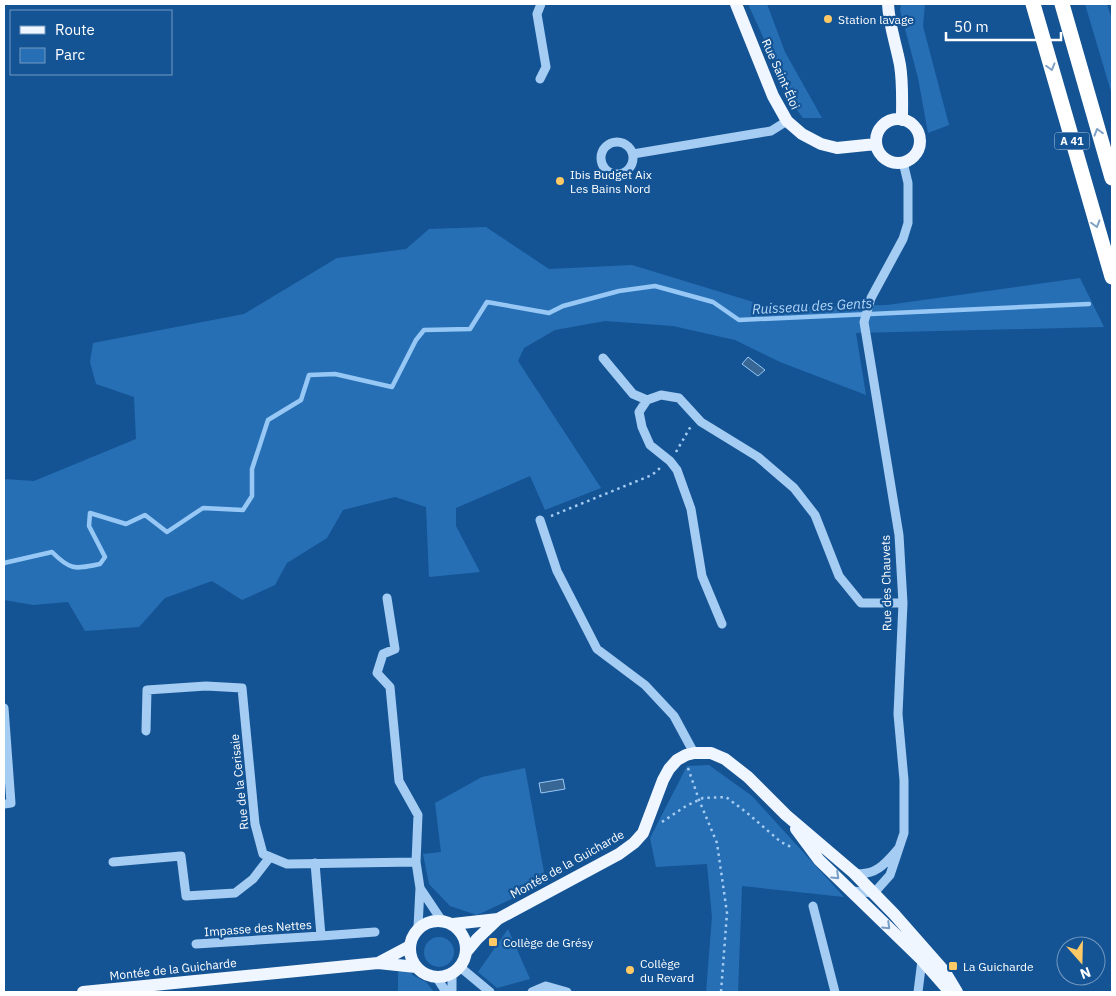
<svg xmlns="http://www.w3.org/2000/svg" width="1116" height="996" font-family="'IBM Plex Sans',sans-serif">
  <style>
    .green { fill: #276fb4 }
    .water { fill: #386695; stroke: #97c8f5 }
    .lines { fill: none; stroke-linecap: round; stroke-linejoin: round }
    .stream { stroke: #97c8f5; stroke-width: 4.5 }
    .path { stroke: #a5ccf2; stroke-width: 2.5; stroke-dasharray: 2.5 4; stroke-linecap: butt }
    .minor { stroke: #a5ccf2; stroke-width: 9 }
    .major { stroke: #f0f6ff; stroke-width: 12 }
    .highway { stroke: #fff; stroke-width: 15 }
    .oneway { stroke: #7ea1c5 }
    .oneway2 { stroke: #779dc5 }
    .poi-dot { fill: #ffca66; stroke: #145495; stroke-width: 2 }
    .labels { text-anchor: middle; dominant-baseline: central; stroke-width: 4.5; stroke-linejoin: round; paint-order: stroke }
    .shield { fill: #145495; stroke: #b8ccdf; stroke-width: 1 }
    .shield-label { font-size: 11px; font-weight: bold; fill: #fff }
    .poi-label { font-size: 12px; fill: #fff; stroke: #145495; text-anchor: start }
    .street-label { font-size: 12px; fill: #fff; stroke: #145495 }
    .water-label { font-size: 14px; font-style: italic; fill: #b1d6f9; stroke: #145495 }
  </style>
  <rect width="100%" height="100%" fill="#145495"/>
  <path class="green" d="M748,4H767L785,52L822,118H803L795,107Z
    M901,4H925L923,26L949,125L928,133L918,78L900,10Z
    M1085,4H1107L1112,20V95Z
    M486,227L549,269L632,265L773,308L887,305L1080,278L1104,327L856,333L866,395L780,362L735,340L673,326L605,321L555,330L524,348L518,361L601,488L545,510L530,476L456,508V526L480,572L429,577L426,507L395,497L343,510L327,538L287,563L275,585L242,600L212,581L165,598L139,627L85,631L68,602L33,605L4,600V479L34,481L136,439L134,397L96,384L90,362L93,343L244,314L337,258L406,249L429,229Z
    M709,765L752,796L844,897L742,886L738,992H706L712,917L707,864L656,867L650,838L687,766Z
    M525,768L546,883L477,915L450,906L429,884L423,854L441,852L435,803L482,777Z
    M508,929L530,979L497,988L478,972Z
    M424 952a15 15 0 1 1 30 0a15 15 0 1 1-30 0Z
    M407,969L414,976L426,982L434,992H398V972Z"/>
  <path class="water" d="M748,357L765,370L758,376L742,364Z
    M563,779L565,789L541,793L539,783Z"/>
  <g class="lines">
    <path class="stream" d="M4,563L52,552C71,571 75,569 100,564L105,557L89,526L90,513L126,524L145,515L167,532L203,508L243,510L252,496V469L268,420L301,400L309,375L335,374L392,387L416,340L424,330L470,329L487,302L549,313L563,306L619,291L655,286L713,302L739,320L1089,304"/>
    <path class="path" d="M676,452L691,426
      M551,516L652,475L660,468
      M688,768L699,800L717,843L727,913L721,992
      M662,822L686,806L703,798L726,797L746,812L781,842L791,847"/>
    <path class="minor" d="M540,79L546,67L537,14L541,4
      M601 158a16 16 0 1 1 32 0a16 16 0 1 1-32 0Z
      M633,154L771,131L787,121
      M603,358L633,394L647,400
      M540,520L557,571L597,649L645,685L674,716L694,753
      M387,598L395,649L383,654L377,673L390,687L399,781L418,815L416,862L420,888L442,921
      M722,624L702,576L691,509L677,470L670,461L650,445L642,427L639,412L647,400L661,395L679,398L701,422L758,457L794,488L815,515L839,576L861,603H903
      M4,708L11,803L4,804
      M146,731L147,690L206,686L242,688L255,824L263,854L287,864L416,862
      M113,862L181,856L186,896L235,893L253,879L270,857
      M315,863L321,936L375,932
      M854,873C875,877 886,863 898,849
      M852,891L874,893L890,875L904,833V780L898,714L903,603L899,535L864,322L871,298L903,239L908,223V183L903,162
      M813,906L835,992
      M418,927L420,888
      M196,944L321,936
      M460,967L490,992
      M437,978L446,992
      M452,992V974
      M532,992L546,986L567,992
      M918,992L922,960"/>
    <path class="major" d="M736,4L773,96L787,121L802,134L821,144L837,148L876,144
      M888,4C889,25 896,44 900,65C903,83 902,101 902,120
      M876 141a22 22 0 1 1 44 0a22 22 0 1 1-44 0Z
      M796,829L819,860L922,960L950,992
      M410 949a28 28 0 1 1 56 0a28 28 0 1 1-56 0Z
      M453,924L498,919
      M467,951L477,939L498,919L619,854L634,843L643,833L663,780L669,769L677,760L686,755L694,753H711L725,759L748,777L786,815L854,873L894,914L945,972L957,992
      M378,963L410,946
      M83,992L378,963L416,967"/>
    <path class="highway" d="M1033,4L1112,277
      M1062,4L1112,178"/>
  </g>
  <defs><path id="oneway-chevron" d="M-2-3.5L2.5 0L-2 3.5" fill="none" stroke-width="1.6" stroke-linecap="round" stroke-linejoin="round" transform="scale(1.25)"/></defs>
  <g class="oneway">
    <use href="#oneway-chevron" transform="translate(1051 67) rotate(74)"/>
    <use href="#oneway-chevron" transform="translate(1098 132) rotate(-106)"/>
    <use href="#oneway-chevron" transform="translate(1096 224) rotate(74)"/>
  </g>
  <g class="oneway2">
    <use href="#oneway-chevron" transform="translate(836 876) rotate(43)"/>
    <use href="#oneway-chevron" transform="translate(887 926) rotate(44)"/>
  </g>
  <g class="poi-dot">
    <circle cx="828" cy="19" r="5"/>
    <circle cx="560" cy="181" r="5"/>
    <rect x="488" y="937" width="10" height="10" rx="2.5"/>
    <rect x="948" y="961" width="10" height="10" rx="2.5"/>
    <circle cx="630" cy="970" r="5"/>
  </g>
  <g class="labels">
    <rect class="shield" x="1054.5" y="132.5" width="35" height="17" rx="4"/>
    <g class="shield-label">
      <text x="1072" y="141">A 41</text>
    </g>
    <g class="poi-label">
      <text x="838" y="19">Station lavage</text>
      <text x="570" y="174">Ibis Budget Aix<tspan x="570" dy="14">Les Bains Nord</tspan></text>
      <text x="503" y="942">Collège de Grésy</text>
      <text x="640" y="963">Collège<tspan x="640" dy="14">du Revard</tspan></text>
      <text x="963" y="966">La Guicharde</text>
    </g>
    <g class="street-label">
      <text transform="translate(781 74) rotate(66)">Rue Saint-Éloi</text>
      <text transform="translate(886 583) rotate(-91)">Rue des Chauvets</text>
      <text transform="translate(239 782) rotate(-96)">Rue de la Cerisaie</text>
      <text transform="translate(567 864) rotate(-29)">Montée de la Guicharde</text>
      <text transform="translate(258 928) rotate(-4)">Impasse des Nettes</text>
      <text transform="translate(173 969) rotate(-6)">Montée de la Guicharde</text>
    </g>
    <g class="water-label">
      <text transform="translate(812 306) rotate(-3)">Ruisseau des Gents</text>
    </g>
  </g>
  <rect width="1116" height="996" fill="none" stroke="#ffffff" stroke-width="10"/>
  <rect x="10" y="10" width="162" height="65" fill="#145495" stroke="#7298bf"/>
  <rect x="20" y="26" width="25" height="8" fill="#f0f6ff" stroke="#7298bf"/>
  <text x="55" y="35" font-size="15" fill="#ffffff">Route</text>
  <rect x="20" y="48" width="25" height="15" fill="#276fb4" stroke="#7298bf"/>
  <text x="55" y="60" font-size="15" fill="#ffffff">Parc</text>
  <g transform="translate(1081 961) rotate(160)"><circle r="24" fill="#145495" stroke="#7298bf"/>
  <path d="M0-4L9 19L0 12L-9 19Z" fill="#ffca66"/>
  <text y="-8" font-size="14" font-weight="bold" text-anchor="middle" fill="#ffffff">N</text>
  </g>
  <path d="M946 32v8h115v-8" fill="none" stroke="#ffffff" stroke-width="2.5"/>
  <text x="954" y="32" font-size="15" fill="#ffffff" stroke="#145495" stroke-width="4" paint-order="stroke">50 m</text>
</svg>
